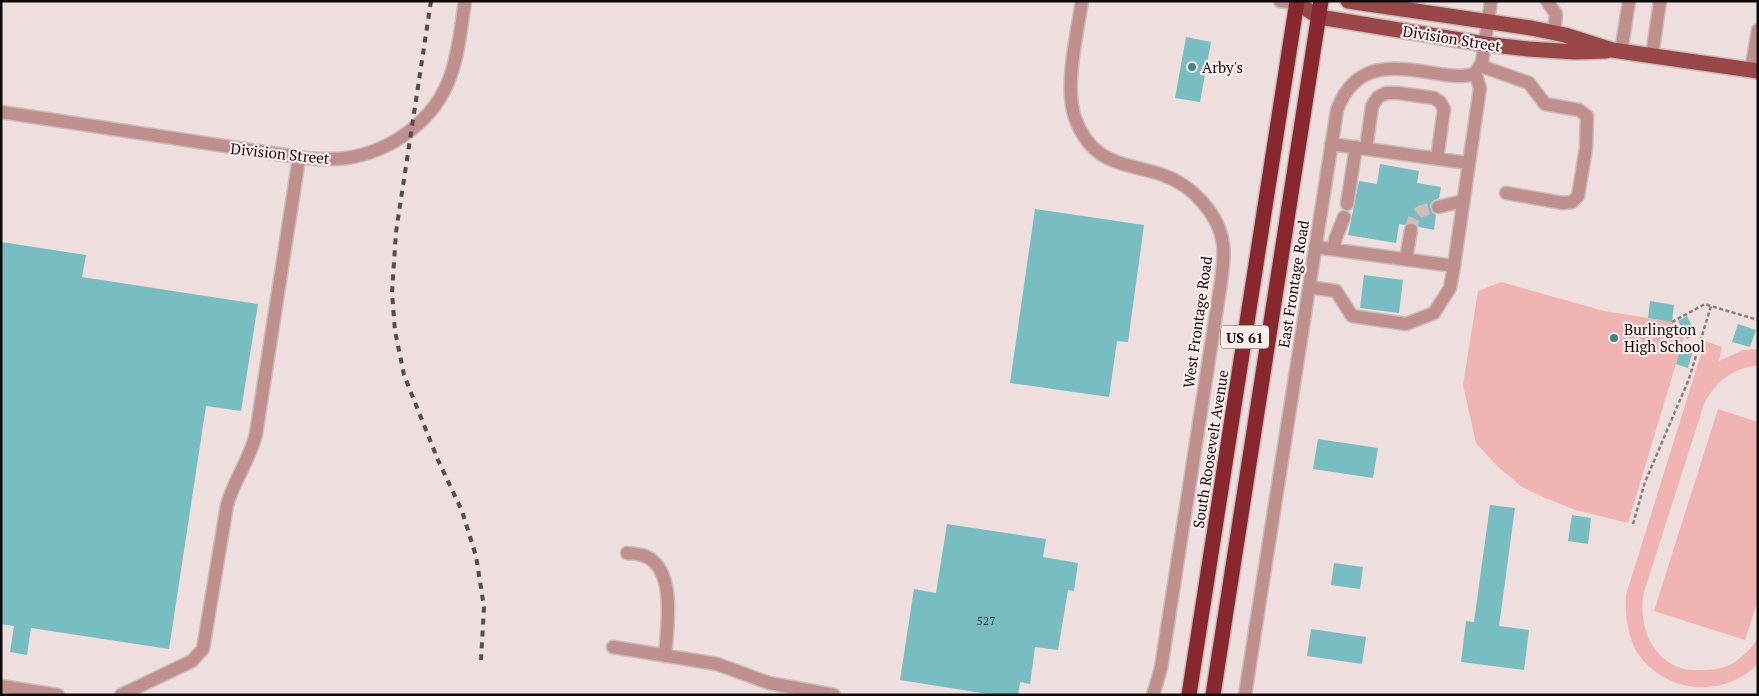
<svg xmlns="http://www.w3.org/2000/svg" width="1759" height="696" font-family="'PT Serif',serif">
  <style>
    .green { fill: #efb4b2 }
    .building { fill: #78bdc2 }
    .lines { fill: none; stroke-linecap: round; stroke-linejoin: round }
    .minor-tunnel { stroke: #cdbebd; stroke-width: 12; stroke-dasharray: 12 6; stroke-linecap: butt }
    .minor-casing { stroke: #cabcbb; stroke-width: 15 }
    .major-casing { stroke: #cabcbb; stroke-width: 18 }
    .highway-casing { stroke: #cabcbb; stroke-width: 18 }
    .path { stroke: #897e7d; stroke-width: 2.5; stroke-dasharray: 4 2.5; stroke-linecap: butt }
    .minor { stroke: #bf8f8d; stroke-width: 12 }
    .major { stroke: #994647; stroke-width: 15 }
    .highway { stroke: #88282e; stroke-width: 15 }
    .rail { stroke: #554c4c; stroke-width: 4; stroke-dasharray: 6 6; stroke-linecap: butt }
    .poi-dot { fill: #3d868a; stroke: #fbeceb; stroke-width: 2 }
    .labels { text-anchor: middle; dominant-baseline: central; stroke-width: 4.5; stroke-linejoin: round; paint-order: stroke }
    .number-label { font-size: 12px; fill: #293738 }
    .shield { fill: #fbeceb; stroke: #564e4e; stroke-width: 1 }
    .shield-label { font-size: 14px; font-weight: bold; fill: #0f0a0a }
    .street-label { font-size: 15px; fill: #0f0a0a; stroke: #fbeceb }
    .poi-label { font-size: 15px; fill: #0f0a0a; stroke: #fbeceb; text-anchor: start }
  </style>
  <rect width="100%" height="100%" fill="#eededd"/>
  <path class="green" d="M1501,282L1604,311L1674,322L1684,337L1628,523L1576,510L1545,498L1522,487L1497,466L1476,443L1463,385L1478,291Z
    M1705,341L1722,347L1719,361L1743,350L1758,349V366C1732,367 1715,383 1704,404L1644,592C1638,621 1649,658 1681,668C1689,671 1697,670 1704,670C1718,670 1730,667 1740,658C1748,651 1754,646 1758,637V664C1729,693 1683,695 1652,669C1644,662 1637,654 1633,644C1627,629 1625,612 1626,595Z
    M1718,409L1758,422V600L1745,640L1654,611Z"/>
  <path class="building" d="M1186,37L1211,42L1200,102L1175,98Z
    M1380,164L1419,171L1417,183L1441,187L1439,198L1433,201L1430,205L1432,212L1436,215L1434,230L1419,227L1412,222L1405,225L1399,224L1396,243L1348,235L1359,181L1377,184Z
    M1035,209L1144,225L1128,342L1117,341L1109,397L1010,383Z
    M1,242L86,255L82,277L258,304L241,411L206,406L169,649L31,628L27,655L10,652L14,626L1,624Z
    M1364,275L1403,280L1399,313L1360,308Z
    M1650,301L1674,305L1672,322L1648,318Z
    M1687,316L1696,334L1687,339L1678,321Z
    M1738,324L1756,330L1750,347L1732,342Z
    M1682,343L1694,347L1688,368L1676,364Z
    M1318,439L1378,448L1373,478L1313,469Z
    M1490,505L1515,508L1499,626L1529,630L1524,670L1461,662L1466,621L1474,622Z
    M1572,515L1591,518L1588,544L1568,541Z
    M947,524L1046,539L1043,557L1078,563L1074,591L1068,590L1058,650L1035,647L1030,684L1020,682L1018,695H994L900,680L914,589L936,593Z
    M1334,563L1363,567L1360,589L1331,585Z
    M1311,629L1366,637L1362,664L1307,656Z"/>
  <g class="lines">
    <path class="minor-tunnel" d="M1411,230C1414,210 1420,211 1438,207"/>
    <g class="minor-casing">
      <path id="minor" d="M1082,1C1077,34 1064,87 1075,118C1093,166 1124,162 1163,175C1192,185 1219,214 1223,244C1225,257 1222,270 1221,282L1161,668L1153,695
        M1280,1L1297,3
        M1547,1L1556,14L1554,33
        M1621,52L1629,1
        M1652,56L1660,1
        M1481,66L1529,83L1545,104L1579,110L1587,116L1586,148L1578,196L1572,202L1563,203L1506,193
        M1751,70L1758,30
        M1,112L304,158C318,159 332,160 346,158C391,152 435,120 450,77C459,53 461,26 465,1
        M1331,144L1468,163
        M1366,149L1372,106L1378,97L1386,93H1398L1434,98L1440,102L1444,109L1437,159
        M1347,204L1356,147
        M1438,207L1463,201
        M1315,247L1454,266L1480,88L1475,73
        M1334,249L1335,240L1344,217
        M1406,259L1411,230
        M1309,287L1336,291L1352,316L1406,324L1434,313L1450,288L1454,266
        M627,553C636,554 646,554 653,561C675,580 667,630 665,656
        M613,647L717,664L769,683L834,695
        M1,686L58,695
        M121,695L192,661L203,649L227,505C234,480 250,459 256,434L299,158
        M1245,695L1337,110C1357,56 1401,68 1446,75C1456,76 1468,78 1476,72L1482,62L1491,1"/>
    </g>
    <g class="major-casing">
      <path id="major" d="M1348,1L1531,28L1565,35L1612,50L1758,71
        M1297,3L1319,17L1485,44L1528,49L1575,52L1606,51"/>
    </g>
    <g class="highway-casing">
      <path id="highway" d="M1189,695L1297,1
        M1213,695L1321,1"/>
    </g>
    <path class="path" d="M1672,322L1705,304L1711,306
      M1633,524L1645,482L1689,379L1711,306L1758,320"/>
    <use href="#minor" class="minor"/>
    <use href="#major" class="major"/>
    <use href="#highway" class="highway"/>
    <path class="rail" d="M431,1L396,232L392,293L395,331L404,375L438,460L462,511L476,556L484,607L481,660"/>
  </g>
  <g class="poi-dot">
    <circle cx="1192" cy="67" r="5"/>
    <circle cx="1614" cy="338" r="5"/>
  </g>
  <g class="labels">
    <g class="number-label">
      <text x="986" y="620">527</text>
    </g>
    <rect class="shield" x="1221" y="325.5" width="48" height="23" rx="4"/>
    <g class="shield-label">
      <text x="1245" y="337">US 61</text>
    </g>
    <g class="street-label">
      <text transform="translate(1452 38) rotate(9)">Division Street</text>
      <text transform="translate(280 153) rotate(6)">Division Street</text>
      <text transform="translate(1293 284) rotate(-81)">East Frontage Road</text>
      <text transform="translate(1197 322) rotate(-82)">West Frontage Road</text>
      <text transform="translate(1210 449) rotate(-81)">South Roosevelt Avenue</text>
    </g>
    <g class="poi-label">
      <text x="1202" y="67">Arby's</text>
      <text x="1624" y="329">Burlington<tspan x="1624" dy="17">High School</tspan></text>
    </g>
  </g>
  <rect width="1759" height="696" fill="none" stroke="#0f0a0a" stroke-width="5"/>
</svg>
